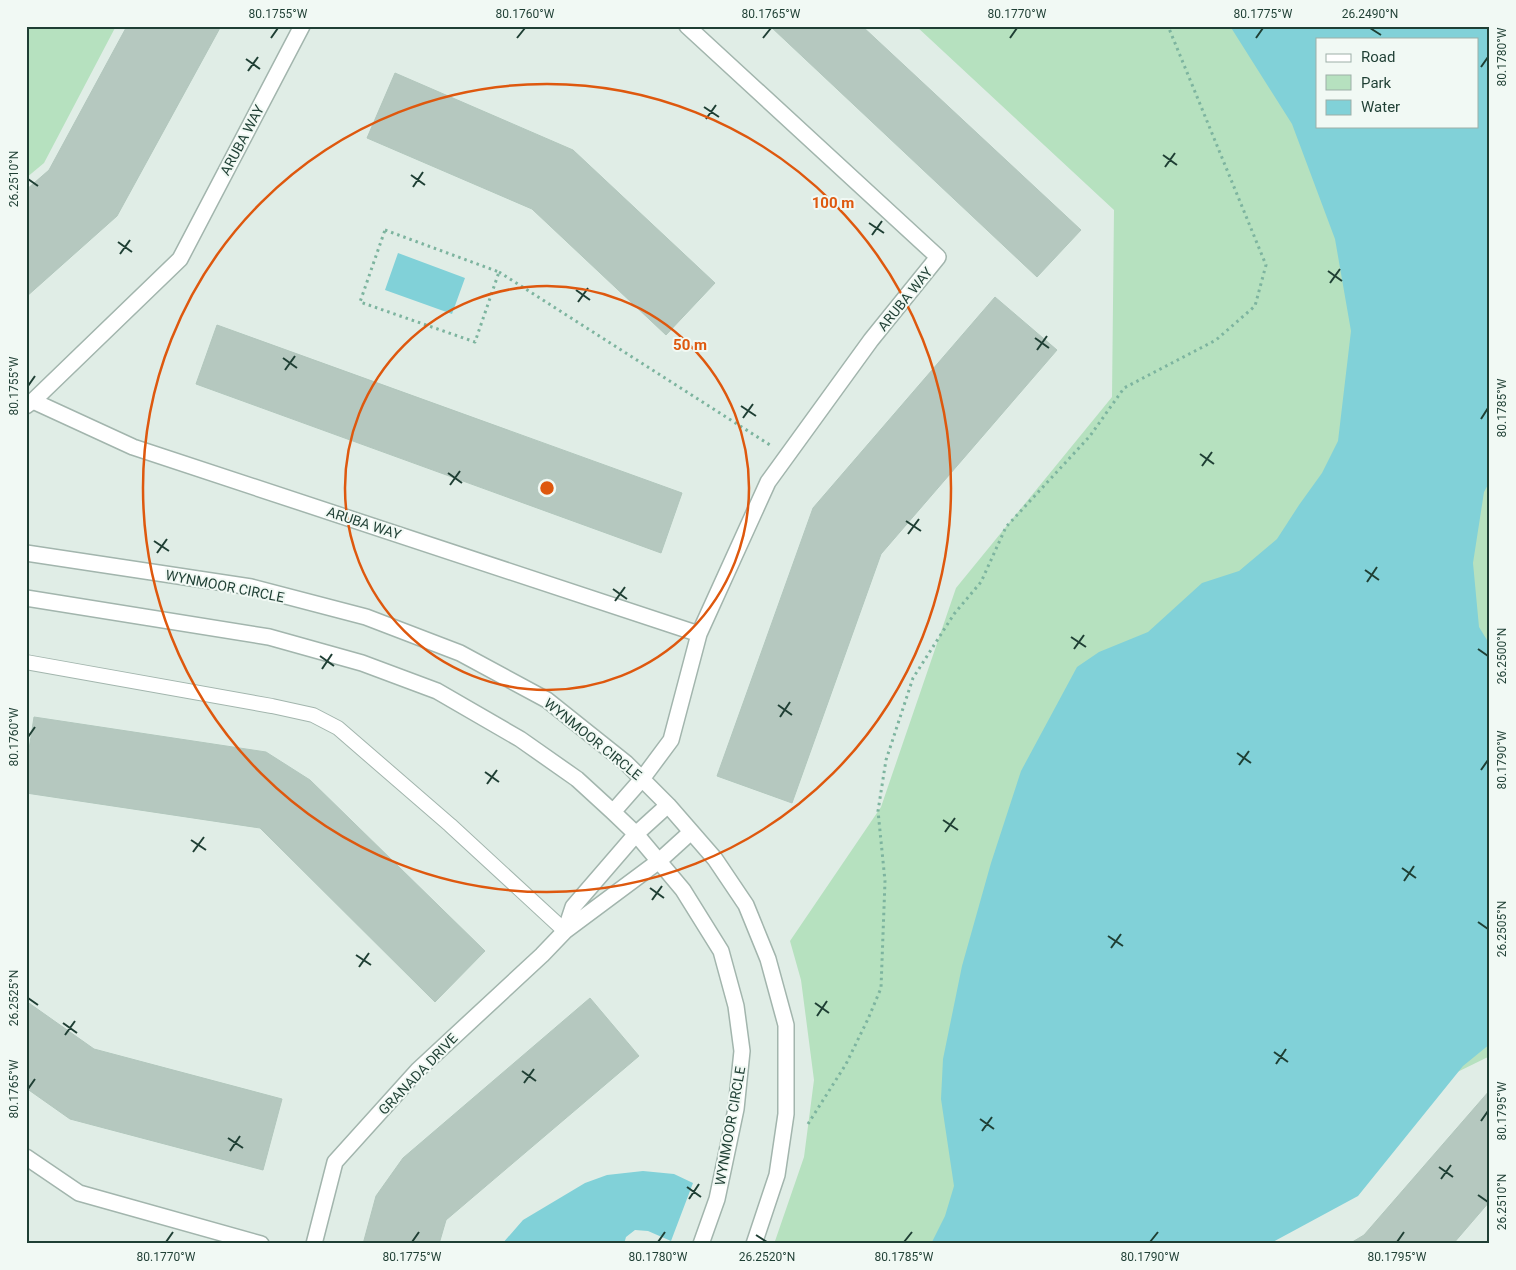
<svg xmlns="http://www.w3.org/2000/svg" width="1516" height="1270" font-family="Roboto,sans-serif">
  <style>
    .green { fill: #b6e1bf; fill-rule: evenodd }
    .water { fill: #81d1d8; fill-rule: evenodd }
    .building { fill: #b5c8bf; stroke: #b2c7bd }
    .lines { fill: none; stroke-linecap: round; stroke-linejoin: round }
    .lane-casing { stroke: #a2b5ad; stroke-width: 16 }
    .street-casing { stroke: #a2b5ad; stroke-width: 18 }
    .path { stroke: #7db49f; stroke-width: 3; stroke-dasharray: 2.5 4; stroke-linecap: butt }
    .lane { stroke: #fff; stroke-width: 14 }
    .street { stroke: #fff; stroke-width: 15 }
    .ticks { fill: none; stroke: #1f3f34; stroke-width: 2 }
    .ring { fill: none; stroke: #de580e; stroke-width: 2.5 }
    .labels { text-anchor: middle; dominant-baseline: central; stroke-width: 4; stroke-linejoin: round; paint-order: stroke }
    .street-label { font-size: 14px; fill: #1f3f34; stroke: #f1f9f4 }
    .centre { fill: #de580e; stroke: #f1f9f4; stroke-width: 2.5 }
    .ring-label { font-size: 15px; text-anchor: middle; font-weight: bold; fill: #de580e; stroke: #f1f9f4; stroke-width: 4; stroke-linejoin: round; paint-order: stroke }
    .neatline { fill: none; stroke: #1f3f34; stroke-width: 2 }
    .ticks-label { font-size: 12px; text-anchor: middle; fill: #1f3f34 }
  </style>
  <rect width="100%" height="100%" fill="#e0ede6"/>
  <path class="green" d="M26,26H116L44,163L26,178Z
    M916,26H1490V1056L1388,1106L1140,1244H774L804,1157L814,1080L801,980L790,941L881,807L956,588L1112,397L1114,210ZM1317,39H1477V126H1317Z"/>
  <path class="water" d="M1230,26H1490V481L1484,492L1473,563L1479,627L1490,645V1044L1463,1066L1358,1196L1271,1243L931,1244L945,1216L954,1186L941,1099L943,1059L962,966L991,863L1021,771L1077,667L1099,652L1148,632L1202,583L1239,571L1277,539L1299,505L1322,473L1338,441L1351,331L1335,239L1292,124ZM1317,39H1477V126H1317Z
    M398,253L465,278L452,314L385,290Z
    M643,1171L674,1174L693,1183L671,1241L648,1231L635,1230L626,1237L624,1244H502L523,1220L585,1183L607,1175Z"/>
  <path class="building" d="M127,26H221L117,216L26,297V190L49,170Z
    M770,26H862L1081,230L1037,277Z
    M395,73L573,150L715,283L666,335L532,209L367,138Z
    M995,297L1057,350L881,554L792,803L717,776L813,508Z
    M217,325L682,493L661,553L196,384Z
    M34,717L266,752L310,780L485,951L435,1002L260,828L26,793V769Z
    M590,998L639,1056L446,1220L439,1244H363L376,1196L403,1158Z
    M26,1001L94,1049L282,1099L263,1170L70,1119L26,1088Z
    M1490,1090V1201L1453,1244H1349L1364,1235Z"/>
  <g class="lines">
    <g class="lane-casing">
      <path id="lane" d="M26,662L272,706L313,715L338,728L450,825L565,931"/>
    </g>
    <g class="street-casing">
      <path id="street" d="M33,401L180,259L302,26
        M26,406L33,401L133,447L699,634
        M26,553L251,587L366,617L460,653L547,700L626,763L668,805L715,859L746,905L768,959L786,1025V1114L777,1175L754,1244
        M26,598L269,637L362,663L437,691L520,739L577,779L613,812L636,834L683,890L721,951L736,1006L742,1051L736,1109L717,1199L701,1244
        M613,812L642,779L671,740L699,634L768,482L871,340L938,257L687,26
        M565,931L573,907L636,834L668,805
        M26,1157L79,1193L261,1244
        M314,1244L335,1162L418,1070L542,955L565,931L659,861L691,832"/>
    </g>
    <path class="path" d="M385,230L499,272L475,342L360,302Z
      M499,272L770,445
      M808,1124L846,1064L868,1019L881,988L885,881L878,811L886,760L913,678L954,614L981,582L1006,527L1090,436L1124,388L1216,340L1255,306L1266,265L1168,26"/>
    <use href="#lane" class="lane"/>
    <use href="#street" class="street"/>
  </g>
  <path class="ticks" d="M1370,28L1381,35M271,38L278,28M517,38L525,28M763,38L771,28M1010,38L1017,28M1256,38L1263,28M246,59L260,69M1481,67L1488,57M248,71L258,57M704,107L719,117M706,119L716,105M1163,155L1177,165M1165,167L1175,153M411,175L425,185M28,179L38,186M413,187L423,172M869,223L884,233M872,235L882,221M118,242L132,252M120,254L130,240M1328,271L1342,281M1330,283L1340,269M576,290L590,300M578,302L588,288M1035,338L1049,348M1037,350L1047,336M283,358L297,368M285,370L295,356M28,386L35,376M741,406L756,416M743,418L753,404M1481,419L1488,408M1200,454L1214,464M1202,466L1212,452M448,473L462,483M450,485L460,471M906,521L921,531M908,534L919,519M154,541L169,551M157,553L167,539M1365,570L1379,580M1367,582L1377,567M613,589L627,599M615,601L625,587M1071,637L1086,647M1074,649L1084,635M1478,649L1488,656M320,656L334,666M322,669L332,654M778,705L792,715M780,717L790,702M28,737L35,727M1237,753L1251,763M1239,765L1249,751M1481,770L1488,760M485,772L499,782M487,784L497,770M943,820L958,830M945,832L955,818M191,840L206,850M193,852L204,837M1402,868L1416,878M1404,881L1414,866M650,888L664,898M652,900L662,886M1478,922L1488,929M1108,936L1123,946M1111,948L1121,934M356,955L371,965M359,967L369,953M28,998L38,1005M815,1003L829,1013M817,1016L827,1001M63,1023L77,1033M65,1035L75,1021M1274,1052L1288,1062M1276,1064L1286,1049M522,1071L536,1081M524,1083L534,1069M28,1089L35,1079M980,1119L994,1129M1481,1121L1488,1111M982,1131L992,1117M228,1138L243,1148M230,1151L240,1136M1439,1167L1453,1177M1441,1179L1451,1165M687,1187L701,1197M1478,1195L1488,1202M689,1199L699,1184M756,1235L767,1242M166,1242L173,1232M412,1242L419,1232M658,1242L665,1232M904,1242L912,1232M1150,1242L1158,1232M1397,1242L1404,1232"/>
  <g class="ring">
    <circle cx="547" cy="488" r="202"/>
    <circle cx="547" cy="488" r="404"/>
  </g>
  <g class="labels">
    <g class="street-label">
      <text transform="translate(242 140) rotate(-62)">ARUBA WAY</text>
      <text transform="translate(905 299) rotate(-51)">ARUBA WAY</text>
      <text transform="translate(364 523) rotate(18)">ARUBA WAY</text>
      <text transform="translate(225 586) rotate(11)">WYNMOOR CIRCLE</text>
      <text transform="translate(593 739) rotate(39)">WYNMOOR CIRCLE</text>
      <text transform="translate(418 1074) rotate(-46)">GRANADA DRIVE</text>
      <text transform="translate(730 1126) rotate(-80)">WYNMOOR CIRCLE</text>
    </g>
  </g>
  <circle cx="547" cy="488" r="8" class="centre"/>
  <g class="ring-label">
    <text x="833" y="208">100 m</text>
    <text x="690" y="350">50 m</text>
  </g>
  <rect width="1516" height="1270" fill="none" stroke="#f1f9f4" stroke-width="55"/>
  <rect x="1316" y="38" width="162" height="90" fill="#f1f9f4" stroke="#9dafa7"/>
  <rect x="1326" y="54" width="25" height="8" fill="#ffffff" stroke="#9dafa7"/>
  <text x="1361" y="62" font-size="15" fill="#1f3f34">Road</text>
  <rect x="1326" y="75" width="25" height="15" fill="#b6e1bf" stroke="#9dafa7"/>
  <text x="1361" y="88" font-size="15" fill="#1f3f34">Park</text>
  <rect x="1326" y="100" width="25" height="15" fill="#81d1d8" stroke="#9dafa7"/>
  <text x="1361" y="112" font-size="15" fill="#1f3f34">Water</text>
  <rect x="28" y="28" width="1460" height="1214" class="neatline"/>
  <g class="ticks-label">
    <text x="278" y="18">80.1755°W</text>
    <text x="525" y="18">80.1760°W</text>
    <text x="771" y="18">80.1765°W</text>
    <text x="1017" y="18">80.1770°W</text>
    <text x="1263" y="18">80.1775°W</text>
    <text x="1370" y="18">26.2490°N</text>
    <text transform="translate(1502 57) rotate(-90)" y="4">80.1780°W</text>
    <text transform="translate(14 179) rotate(-90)" y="4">26.2510°N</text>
    <text transform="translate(14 386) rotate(-90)" y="4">80.1755°W</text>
    <text transform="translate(1502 408) rotate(-90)" y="4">80.1785°W</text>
    <text transform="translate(1502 656) rotate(-90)" y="4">26.2500°N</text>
    <text transform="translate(14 737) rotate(-90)" y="4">80.1760°W</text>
    <text transform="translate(1502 760) rotate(-90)" y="4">80.1790°W</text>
    <text transform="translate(1502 929) rotate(-90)" y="4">26.2505°N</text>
    <text transform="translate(14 998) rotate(-90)" y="4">26.2525°N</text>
    <text transform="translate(14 1089) rotate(-90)" y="4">80.1765°W</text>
    <text transform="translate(1502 1111) rotate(-90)" y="4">80.1795°W</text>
    <text transform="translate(1502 1202) rotate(-90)" y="4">26.2510°N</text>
    <text x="166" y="1261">80.1770°W</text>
    <text x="412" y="1261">80.1775°W</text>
    <text x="658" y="1261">80.1780°W</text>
    <text x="767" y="1261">26.2520°N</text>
    <text x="904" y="1261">80.1785°W</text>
    <text x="1150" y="1261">80.1790°W</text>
    <text x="1397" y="1261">80.1795°W</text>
  </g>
</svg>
